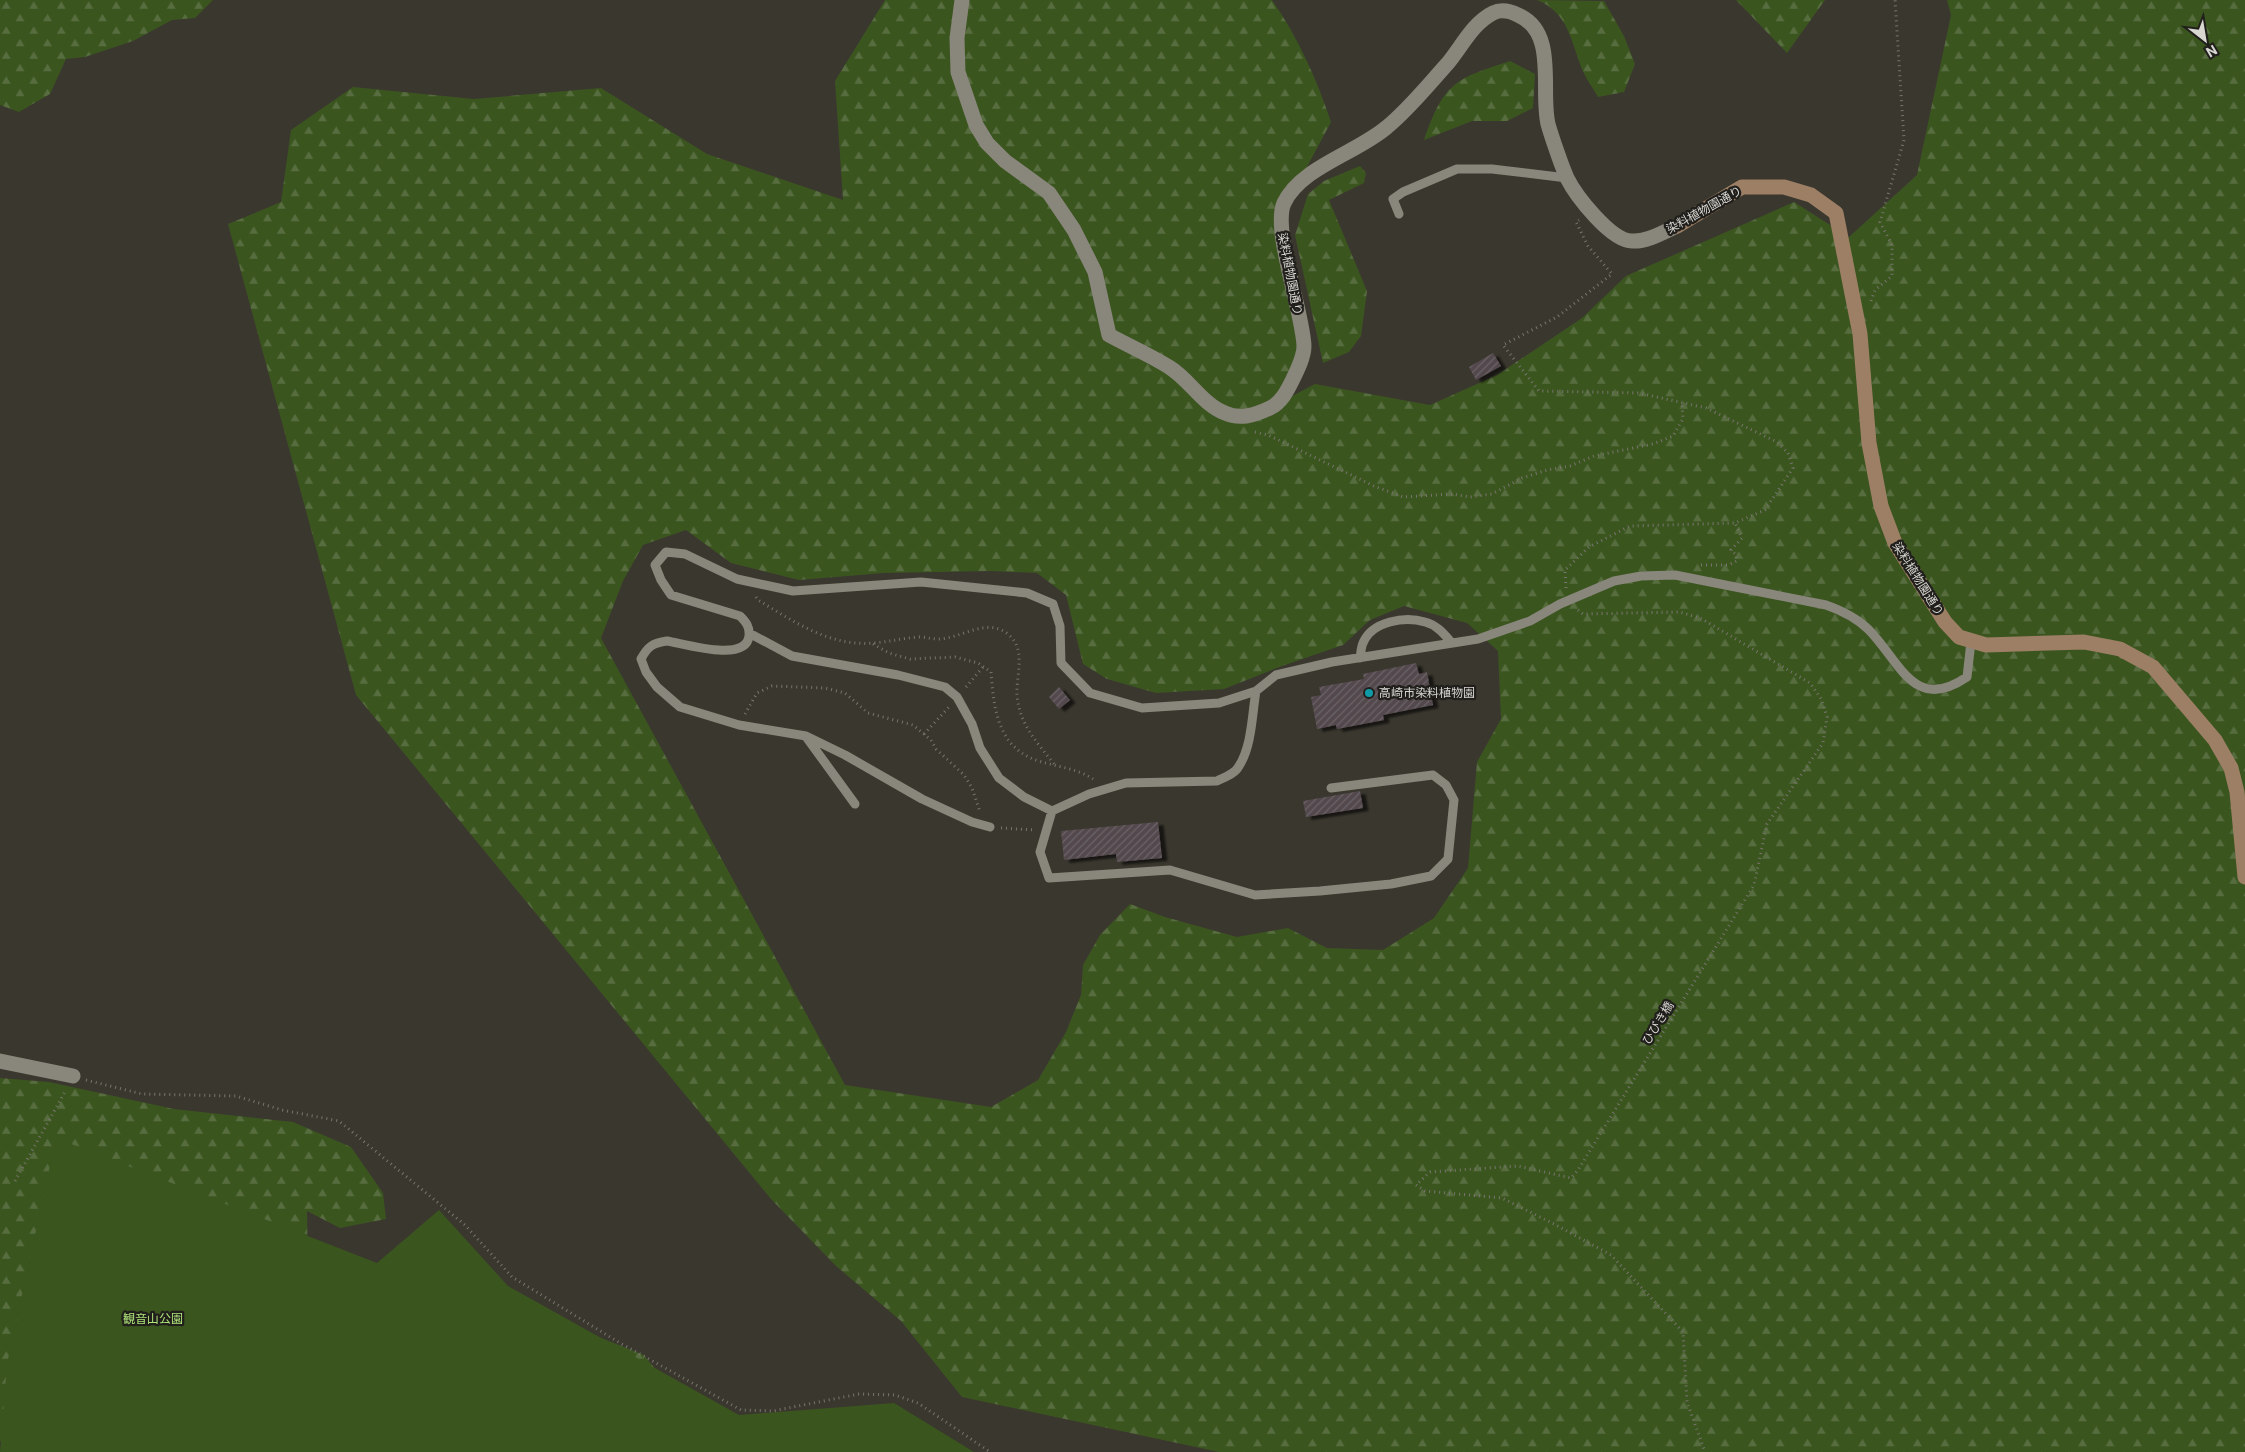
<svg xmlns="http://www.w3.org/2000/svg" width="2245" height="1452" font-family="Roboto,'Noto Sans JP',sans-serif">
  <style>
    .forest { fill: url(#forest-firs); fill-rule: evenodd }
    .park { fill: #3b551f }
    .building { fill: url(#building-hatch); filter: url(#shadow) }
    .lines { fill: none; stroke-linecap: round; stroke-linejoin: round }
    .path { stroke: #78756e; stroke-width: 3; stroke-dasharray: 1 4; stroke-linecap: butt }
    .lane { stroke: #89867c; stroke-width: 9 }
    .street { stroke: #89867c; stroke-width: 15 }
    .secondary { stroke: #9d7f65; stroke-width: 15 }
    .culture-dot { fill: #0f9aa8; stroke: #201f1b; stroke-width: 2 }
    .labels { text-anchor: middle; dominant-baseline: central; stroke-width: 4.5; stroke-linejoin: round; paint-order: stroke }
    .street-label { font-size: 12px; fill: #d9d7d2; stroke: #201f1b }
    .poi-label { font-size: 12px; fill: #d9d7d2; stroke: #201f1b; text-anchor: start }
    .park-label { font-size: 12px; fill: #afe479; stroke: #201f1b }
  </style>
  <defs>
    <pattern id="forest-firs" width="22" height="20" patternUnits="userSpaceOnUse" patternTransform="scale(1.25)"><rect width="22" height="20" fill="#3b551f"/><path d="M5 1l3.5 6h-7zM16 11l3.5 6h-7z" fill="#576d3f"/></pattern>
    <pattern id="building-hatch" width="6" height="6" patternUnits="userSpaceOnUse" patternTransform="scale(1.25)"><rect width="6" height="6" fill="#53494e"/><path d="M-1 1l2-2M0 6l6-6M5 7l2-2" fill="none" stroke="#6b6267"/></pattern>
    <filter id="shadow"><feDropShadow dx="5.5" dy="3" stdDeviation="1" flood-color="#0009"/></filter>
  </defs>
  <rect width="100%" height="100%" fill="#3a372e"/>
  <path class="forest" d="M0,0H213L195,18L172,20L133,41L85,57L66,59L50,94L19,112L0,105Z
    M885,0H1272C1299,39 1316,78 1331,122L1300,180L1283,204L1304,348L1277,404L1315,384L1430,405L1497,375L1582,318L1626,276L1794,202L1849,237L1917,175L1951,15L1947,0H2245V1452H1219L962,1397L901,1321L836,1266L771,1199L356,695L228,224L281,202L291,130L353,87L474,99L601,88L707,154L843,200L835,81ZM686,530L731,563L799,580L884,573L991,571L1037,573L1066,595L1083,664L1107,679L1156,693L1224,689L1282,666L1343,645L1370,620L1404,606L1467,623L1498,651L1501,719L1477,762L1468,868L1434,918L1383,950L1327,948L1288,928L1237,937L1165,917L1130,904L1100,935L1083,965L1081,995L1066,1032L1038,1080L991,1107L845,1085L601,638L623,581L643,545Z
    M1537,0L1604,1L1624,36L1635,64L1624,92L1598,97C1593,88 1586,79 1582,69C1571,42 1569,13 1537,0Z
    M1736,0H1825L1787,53Z
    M1510,61L1535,74L1533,108L1507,121H1472L1424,140C1444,83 1454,79 1510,61Z
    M1360,166L1366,173L1364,183L1329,200L1367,291L1361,336L1349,352L1323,363L1295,235L1308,194L1324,181Z
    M0,1078L49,1082L174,1109L293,1122L351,1147L383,1193L386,1219L340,1228L307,1211L308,1274L576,1328L644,1355L664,1380L333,1452H214L9,1447L0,1441Z"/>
  <path class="park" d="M56,1138L377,1263L439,1210L508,1286L739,1415L894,1403L974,1452H0L7,1364Z"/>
  <path class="building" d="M1493,353L1501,366L1476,380L1469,367Z
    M1416,663L1419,674L1427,672L1433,705L1383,715L1384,720L1337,729L1336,725L1317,729L1311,697L1321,695L1319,687L1364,679L1363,674Z
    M1059,687L1070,700L1059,709L1049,697Z
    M1360,791L1363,808L1306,817L1303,801Z
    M1158,822L1162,858L1117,862L1116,854L1064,860L1061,831Z"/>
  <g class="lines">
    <path class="path" d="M1871,301L1875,290L1892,276V245L1880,222L1904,140L1895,0
      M1255,432L1268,435L1374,486L1403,497L1452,494L1470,497L1492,494L1522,478L1547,470L1570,466L1594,456L1653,444L1673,436L1683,419L1682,403
      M1701,565H1728L1737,561L1736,555L1731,550L1742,538L1735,523
      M1566,588L1565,570L1589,547L1630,526L1735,523L1765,510L1793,468L1788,453L1777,442L1706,408L1639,393L1539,391L1503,345L1557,317L1612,274L1588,246L1576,222L1579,220
      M756,597L758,600C793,621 830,647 873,643C889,642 903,638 919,637C925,637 931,639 938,639C962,639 988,615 1010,636C1026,651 1016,676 1017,695C1019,724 1037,742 1054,764
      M1578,610L1583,614L1680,612L1702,619L1810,683L1822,700L1827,717L1823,743L1767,824L1754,885L1578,1170L1571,1178L1518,1166L1430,1172L1416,1185L1425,1191L1502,1198L1554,1224L1611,1255L1683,1332L1687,1402L1705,1452
      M873,644L889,653L910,659L955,657L978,663L991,672C994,711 998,750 1042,762C1059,767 1078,769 1093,779
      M966,687L983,667
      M745,714L757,693L772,686L825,688L845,693L868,713L913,725L931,740L936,749L964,775L972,788L980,812
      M924,734L949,707
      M1001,828L1035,830
      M86,1080L142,1094L236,1096L282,1110L339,1121L465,1225L512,1277L620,1343L741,1410L773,1411L859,1394L895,1395L918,1403L990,1452
      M15,1181L66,1090"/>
    <path class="lane" d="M1399,214L1393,199L1403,192L1457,169H1492L1567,178
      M749,633L792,656L898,675L945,687L957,697L972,724L980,748L999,778L1024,797L1052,811
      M1360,658C1361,653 1361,647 1363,643C1372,621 1405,616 1425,622C1437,625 1444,634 1452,643
      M1256,691C1252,714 1252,746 1239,766C1235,774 1225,777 1217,781L1126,783L1089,794L1052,811L1040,852L1049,878L1170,870L1255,895L1320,891L1391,884L1431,876L1448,859L1454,800L1446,785L1433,775L1331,788
      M807,738L855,804
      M990,827L972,822L922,799L845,755L806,736L739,725L680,707L657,687L646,672L641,659C648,646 653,643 667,641C685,644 746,663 749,636C750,627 746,622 740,616L671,595L661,580L655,565L666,552L685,554L737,579L793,591L921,582L1027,593L1053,604L1060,626L1061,663L1090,693L1142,708L1219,703L1256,691L1276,675L1332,662L1478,639L1530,621L1560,604L1614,581L1641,576L1675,575L1826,605C1843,611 1857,618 1869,630C1901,663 1914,713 1967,677L1971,642"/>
    <path class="street" d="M962,0L957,38L958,72L976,125L987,143L1005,161L1049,193L1074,230L1095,272L1109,335C1129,346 1150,355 1169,367C1189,379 1202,404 1225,413C1240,420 1255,415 1270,408C1281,403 1287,391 1292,381C1297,371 1304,357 1304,346C1303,313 1272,229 1284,203C1301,167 1357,153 1387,127C1409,109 1429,84 1448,63C1462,46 1473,23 1493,13C1501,9 1510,11 1518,15C1558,32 1540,90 1548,124C1551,135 1562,167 1567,178C1576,196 1611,241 1632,241C1647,242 1664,232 1677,226
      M0,1061L73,1076"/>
    <path class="secondary" d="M1677,226L1742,187H1784L1811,195L1836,213L1860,334L1869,443L1881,506L1895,543L1945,622L1959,637L1986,645L2084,642L2120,649L2153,667L2215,740L2231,768L2237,792L2245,877"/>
  </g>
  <circle class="culture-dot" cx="1369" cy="693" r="5"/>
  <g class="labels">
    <g class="street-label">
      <text transform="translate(1704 210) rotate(-29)">染料植物園通り</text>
      <text transform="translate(1290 274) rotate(79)">染料植物園通り</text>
      <text transform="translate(1918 579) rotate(58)">染料植物園通り</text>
      <text transform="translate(1658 1023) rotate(-58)">ひびき橋</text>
    </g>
    <g class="poi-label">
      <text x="1379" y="693">高崎市染料植物園</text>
    </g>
    <g class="park-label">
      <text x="153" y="1319">観音山公園</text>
    </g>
  </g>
  <g transform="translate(2205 40) rotate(149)" stroke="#201f1b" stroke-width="4" paint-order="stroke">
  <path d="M0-4L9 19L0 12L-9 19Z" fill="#d9d7d2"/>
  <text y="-8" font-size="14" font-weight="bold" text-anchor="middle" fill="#d9d7d2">N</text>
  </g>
</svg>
